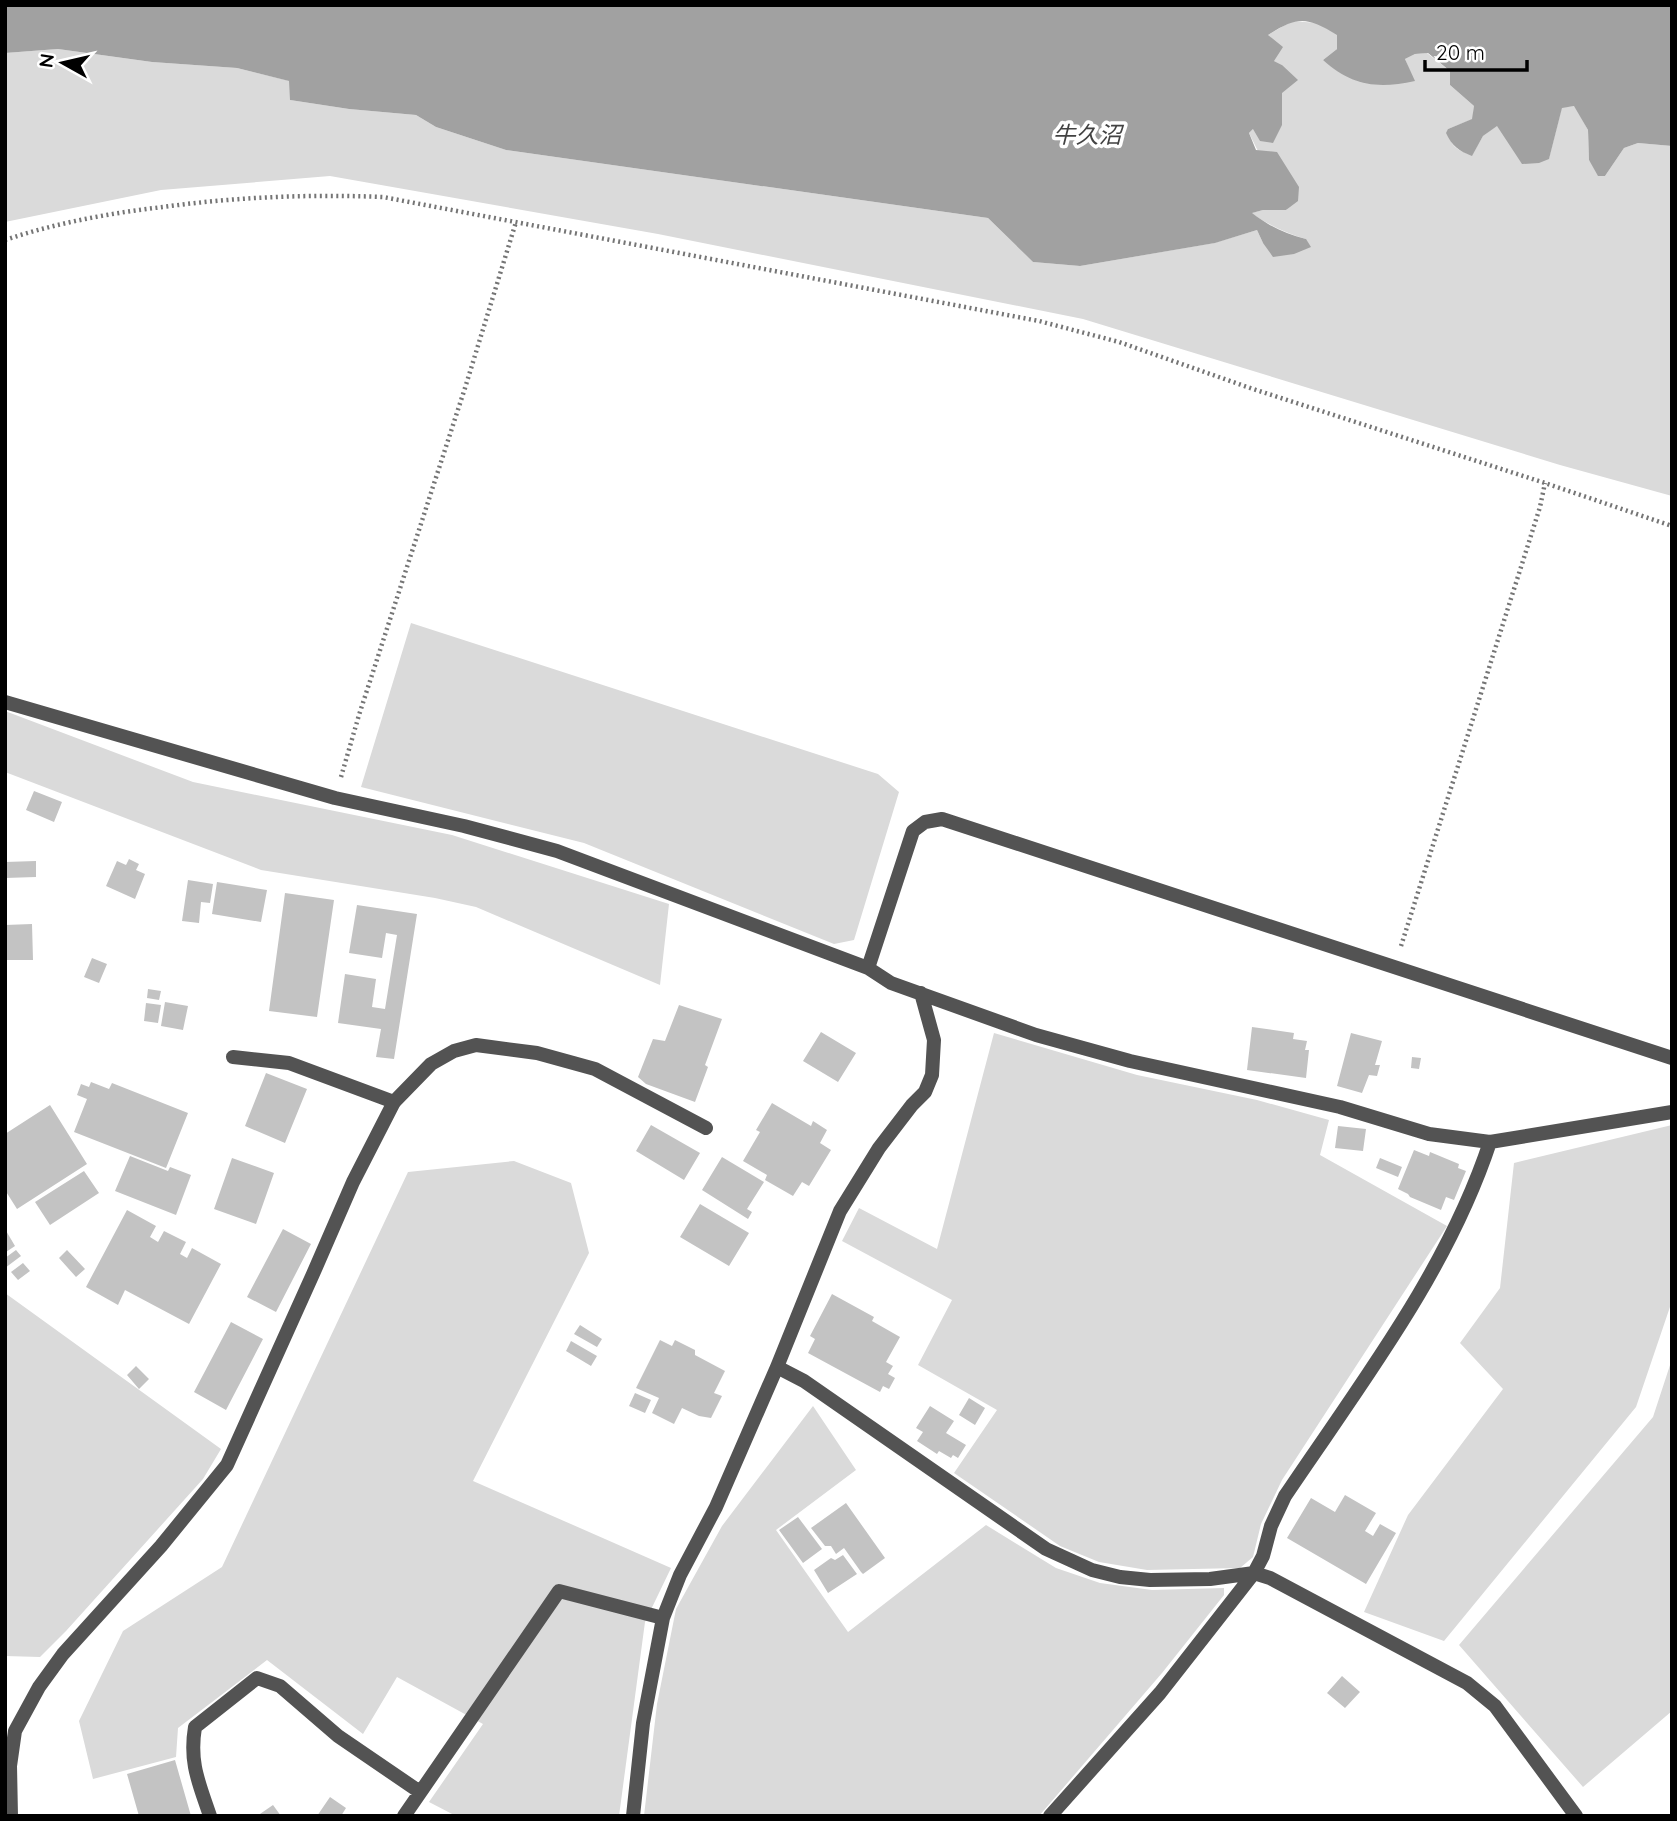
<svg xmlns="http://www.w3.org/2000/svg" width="1677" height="1821" font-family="Quicksand,'Noto Sans JP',sans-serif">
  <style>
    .green { fill: #dadada }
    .water { fill: #a1a1a1 }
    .building { fill: #c3c3c3 }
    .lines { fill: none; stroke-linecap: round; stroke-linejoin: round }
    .path { stroke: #757575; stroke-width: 4.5; stroke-dasharray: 2 3.5; stroke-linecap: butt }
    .service { stroke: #535353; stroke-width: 14 }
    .minor { stroke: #535353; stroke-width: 14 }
    .labels { text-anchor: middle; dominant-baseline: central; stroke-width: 7; stroke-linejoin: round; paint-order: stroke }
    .water-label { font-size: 23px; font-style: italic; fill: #424242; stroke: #fff }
  </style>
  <rect width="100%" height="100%" fill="#fff"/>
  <path class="green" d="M1292,21L1318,23L1338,35L1337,49L1323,60L1414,81L1405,59L1415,54L1427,53L1450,71V85L1474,106L1473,119L1448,129C1450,146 1456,150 1472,155L1483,136L1497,125L1506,138L1549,158L1562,107L1575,106L1588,130L1589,160L1605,176L1624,148L1638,143L1672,146V496L1560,465L1083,319L658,234L330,176L161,190L5,222V53L58,49L152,62L237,68L290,81V100L349,109L416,115L436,127L506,150L988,218L1033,262L1080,266L1214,243L1257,230L1263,243L1306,239C1285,233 1269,225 1251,213L1263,210H1287L1249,133L1253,129L1282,125V65L1274,61L1268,35Z
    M411,623L878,774L899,792L854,940L834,944L584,843L361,787Z
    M5,711L193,782L452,835L669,904L660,985L476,907L435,898L261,870L5,772Z
    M994,1033L1137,1075L1257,1100L1329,1120L1320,1155L1447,1226L1282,1480L1261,1524L1253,1557L1240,1568L1147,1570L1099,1562L1060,1546L954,1473L997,1410L918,1365L952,1300L842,1241L859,1208L937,1249Z
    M1672,1125V1301L1636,1407L1444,1641L1364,1612L1408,1515L1503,1389L1460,1343L1500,1288L1514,1163Z
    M514,1161L571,1183L589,1253L473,1481L671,1568L645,1622L619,1816H456L429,1802L483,1724L397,1677L363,1734L267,1660L178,1728L176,1757L93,1779L79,1721L123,1631L222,1567L408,1172Z
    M5,1293L221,1449L203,1479L66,1631L40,1657L5,1656Z
    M1672,1359V1711L1583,1787L1459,1645L1653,1417Z
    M813,1406L856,1470L776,1530L848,1632L986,1525L1056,1568L1100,1583L1152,1590L1224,1588V1595L1162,1673L1039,1816H644L657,1704L676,1609L722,1526Z"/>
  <path class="water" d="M5,5H1672V146L1638,143L1624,148L1605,176H1598L1589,160L1588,130L1574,106L1562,108L1549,159L1539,163L1522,164L1497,126L1483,136L1472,156C1459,151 1452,146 1446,133L1448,129L1472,119L1474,106L1450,85V71L1428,53L1415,54L1405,59L1415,81C1377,89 1352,86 1323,60L1337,49V35C1307,17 1298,16 1268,35L1283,47L1274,61L1282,65L1298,80L1282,93V125L1273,143L1260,141L1253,129L1249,133L1256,150L1277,152L1299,187L1298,201L1286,210H1263L1252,213C1269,226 1285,234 1306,239L1311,247L1294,254L1273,257L1263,243L1257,230L1215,243L1080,266L1033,262L988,218L506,150L436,127L416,115L349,109L290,100L289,81L237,68L152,62L58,49L5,53Z"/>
  <path class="building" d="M34,791L62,802L54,822L26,810Z
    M129,859L139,864L136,870L145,874L135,899L106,886L117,861L126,865Z
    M36,861V877L5,878V862Z
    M188,880L213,884L210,903L201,902L199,923L182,921Z
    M217,882L267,890L261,922L212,914Z
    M285,893L334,900L317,1017L269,1011Z
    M357,905L417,914L394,1059L376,1057L381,1029L338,1023L345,974L376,979L372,1007L385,1009L397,935L386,933L382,958L349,953Z
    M32,924L33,960H5V925Z
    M92,958L107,964L99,983L84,977Z
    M148,989L161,991L159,1000L147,998Z
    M165,1002L188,1006L183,1030L161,1026Z
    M146,1003L161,1005L158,1023L144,1021Z
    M679,1005L722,1019L705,1065L708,1067L695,1102L646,1084L638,1077L653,1039L665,1041Z
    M1252,1027L1294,1033L1293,1039L1307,1041L1305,1050H1309L1306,1078L1247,1070Z
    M821,1032L856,1053L838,1082L803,1061Z
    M1351,1033L1382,1041L1375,1065H1380L1377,1076L1369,1075L1362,1093L1337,1086Z
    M1412,1057L1421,1058L1419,1069L1411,1068Z
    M266,1073L307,1089L285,1143L245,1126Z
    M91,1082L109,1089L112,1083L188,1113L166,1168L74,1132L87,1099L77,1095L81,1084L89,1087Z
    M772,1103L811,1126L813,1121L827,1130L820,1143L831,1150L809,1186L802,1182L793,1196L765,1180L767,1175L743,1161L760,1132L756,1130Z
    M50,1105L87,1164L17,1209L5,1190V1134Z
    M651,1125L700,1153L684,1180L636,1151Z
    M1338,1126L1366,1129L1363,1151L1335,1148Z
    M1414,1150L1429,1156L1430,1152L1459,1164L1458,1168L1466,1171L1454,1200L1446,1197L1441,1210L1410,1197L1408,1194L1398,1189Z
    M130,1156L168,1171L170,1167L191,1175L176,1215L115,1191Z
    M722,1157L764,1182L747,1209L752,1212L748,1219L702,1190Z
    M232,1158L274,1173L256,1224L214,1209Z
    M1380,1158L1402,1167L1398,1177L1376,1168Z
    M84,1171L99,1193L50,1225L35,1202Z
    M700,1204L749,1233L729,1266L680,1237Z
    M127,1210L156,1226L150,1237L158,1242L164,1231L186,1242L180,1254L187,1258L192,1248L221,1264L189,1324L125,1290L118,1305L86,1287Z
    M5,1229L15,1246L6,1252L5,1250Z
    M283,1229L311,1244L276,1312L247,1297Z
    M16,1250L21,1256L5,1268V1258Z
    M67,1250L85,1269L76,1277L59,1258Z
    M23,1263L30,1271L18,1280L11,1272Z
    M832,1294L874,1317L872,1321L900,1337L886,1362L893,1366L888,1374L895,1378L889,1389L883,1386L880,1392L808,1353L815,1339L810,1336Z
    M231,1322L263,1339L226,1410L194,1392Z
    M580,1325L602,1339L597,1347L574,1334Z
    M660,1340L672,1346L675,1340L695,1350V1355L725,1371L714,1393L722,1396L711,1418L699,1416L682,1408L674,1424L652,1413L659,1398L636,1388Z
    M571,1341L597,1356L591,1366L566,1351Z
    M136,1366L149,1379L139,1389L127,1375Z
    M635,1393L651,1400L645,1413L629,1406Z
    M969,1398L985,1408L975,1425L959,1415Z
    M930,1406L954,1421L946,1433L966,1445L958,1458L953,1455L951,1458L939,1451L937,1454L917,1441L923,1432L916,1428Z
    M1345,1495L1376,1513L1365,1531L1373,1536L1380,1524L1396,1533L1366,1584L1287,1538L1311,1498L1335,1512Z
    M846,1503L885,1558L863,1574L861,1572L844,1548L836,1554L831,1546H825L811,1528Z
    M798,1517L822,1549L803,1563L779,1530Z
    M843,1555L857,1574L828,1593L814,1570L831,1558L835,1560Z
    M1342,1676L1360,1692L1345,1708L1327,1693Z
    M175,1760L191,1816H139L127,1774Z
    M330,1797L346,1808L341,1816H317Z
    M273,1805L281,1816H257Z"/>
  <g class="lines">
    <path class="path" d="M5,240C56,223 110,213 163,207C236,197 309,194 383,197L1039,321L1119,342L1253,389L1545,483L1672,526
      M341,777L359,715L465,388L516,222
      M1401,946L1540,507L1545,483"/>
    <path class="service" d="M233,1057L289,1063L394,1102"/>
    <path class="minor" d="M5,702L335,798L464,826L557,851L868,968L913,831L925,822L942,819L1672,1058
      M868,968L891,983L1036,1035L1130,1061L1340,1107L1429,1134L1490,1142L1672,1112
      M777,1367L804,1381L1046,1549L1092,1570L1120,1577L1150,1580L1210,1579L1254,1573L1270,1578L1467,1683L1495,1706L1576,1816
      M11,1816L10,1766L15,1731L39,1687L63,1654L161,1546L227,1465L313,1274L353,1182L394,1102L431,1064L454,1051L476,1045L537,1053L595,1069L706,1128
      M210,1816C199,1783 189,1763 195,1727L257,1678L280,1686L338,1736L420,1792
      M404,1816L559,1591L663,1618
      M633,1816L643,1723L663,1618L680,1575L716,1507L777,1367L840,1211L879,1148L912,1105L925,1092L932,1075L934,1040L921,993
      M1050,1816L1160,1693L1254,1573L1263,1556L1271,1526L1285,1496C1361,1383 1447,1272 1490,1142"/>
  </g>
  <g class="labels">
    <g class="water-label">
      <text x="1087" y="134">牛久沼</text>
    </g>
  </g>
  <rect width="1677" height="1821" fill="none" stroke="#000000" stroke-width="14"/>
  <g transform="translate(63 63) rotate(278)" stroke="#ffffff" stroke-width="5" paint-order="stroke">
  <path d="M0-5L12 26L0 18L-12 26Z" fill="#000000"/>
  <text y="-10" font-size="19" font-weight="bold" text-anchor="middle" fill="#000000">N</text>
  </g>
  <path d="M1425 60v10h102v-10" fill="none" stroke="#000000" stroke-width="3.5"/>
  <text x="1436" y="60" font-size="21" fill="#000000" stroke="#ffffff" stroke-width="5" paint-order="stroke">20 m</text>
</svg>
